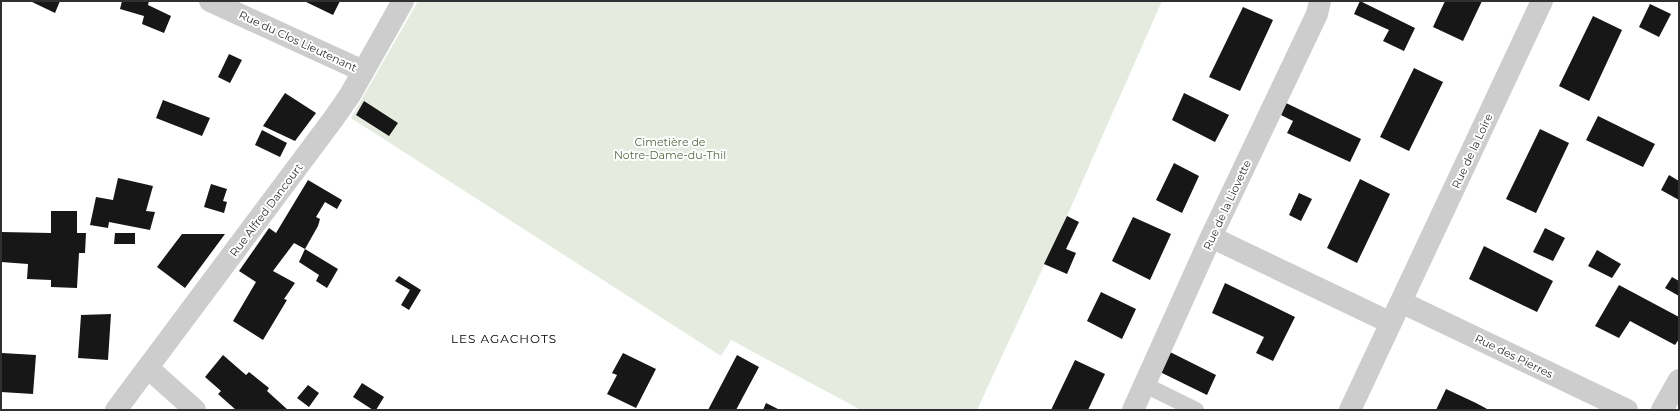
<svg xmlns="http://www.w3.org/2000/svg" width="1680" height="411" font-family="Montserrat,sans-serif">
  <style>
    .green { fill: #e5ecdf }
    .building { fill: #171717 }
    .lines { fill: none; stroke-linecap: round; stroke-linejoin: round }
    .lane { stroke: #cdcdcd; stroke-width: 16 }
    .street { stroke: #cdcdcd; stroke-width: 22 }
    .labels { text-anchor: middle; dominant-baseline: central; stroke-width: 4; stroke-linejoin: round; paint-order: stroke }
    .street-label { font-size: 11px; fill: #303030; stroke: #fff }
    .park-label { font-size: 11px; fill: #526a3f; stroke: #fff }
    .neighbourhood-label { font-size: 12px; letter-spacing: 1px; fill: #000; stroke: #fff }
  </style>
  <rect width="100%" height="100%" fill="#fff"/>
  <path class="green" d="M418,1H1162L1067,216L977,410H861L731,340L721,356L351,118Z"/>
  <path class="building" d="M30,1H60L55,13Z
    M122,1H149L148,5L171,16L164,33L142,24L144,16L120,9Z
    M304,1H340L333,15Z
    M1360,1L1415,28L1404,51L1383,41L1389,30L1354,14Z
    M1445,1H1482L1463,41L1433,27Z
    M1650,4L1671,14L1659,37L1639,27Z
    M1243,7L1273,20L1240,91L1209,77Z
    M1593,16L1622,30L1589,101L1559,86Z
    M229,54L242,60L230,83L218,77Z
    M1414,68L1443,82L1409,151L1380,137Z
    M285,93L316,113L295,141L263,126Z
    M1184,93L1229,115L1215,142L1172,120Z
    M163,100L210,118L202,136L156,118Z
    M364,101L398,123L389,136L356,115Z
    M1286,103L1361,139L1350,162L1287,133L1293,121L1281,115Z
    M1598,116L1655,144L1643,167L1586,140Z
    M1540,129L1569,143L1536,213L1506,199Z
    M262,130L287,143L280,157L255,145Z
    M1174,163L1199,176L1182,213L1156,200Z
    M1669,175L1679,181V200L1661,190Z
    M118,178L153,186L146,211L155,212L150,230L109,222L108,228L90,225L96,197L113,200Z
    M1360,179L1390,194L1357,263L1327,248Z
    M308,180L342,200L337,209L325,202L316,217L320,219L318,226L305,249L294,243L273,271L295,283L284,299L287,300L263,340L233,321L256,282L239,271L269,228L276,233Z
    M211,184L227,189L223,201L227,202L224,213L204,207Z
    M1299,193L1312,199L1301,221L1289,215Z
    M51,211H77V233H86L85,253H79L77,288L51,287V280L27,279L28,264L1,262V232L51,233Z
    M1067,216L1079,222L1066,249L1076,253L1067,274L1044,264Z
    M1133,217L1171,234L1150,280L1112,261Z
    M1545,228L1565,238L1553,261L1533,252Z
    M115,233H135V244H114Z
    M182,234H225L185,288L157,267Z
    M1484,246L1553,281L1537,312L1469,279Z
    M305,249L338,269L327,288L316,281L319,275L299,262Z
    M1597,250L1621,264L1612,278L1588,266Z
    M399,276L421,290L409,310L401,305L410,290L395,281Z
    M1672,277L1679,281V296L1665,288Z
    M1225,283L1295,317L1273,361L1256,353L1264,337L1212,313Z
    M1619,285L1679,317V339L1675,345L1630,321L1619,338L1595,326Z
    M1101,292L1136,309L1122,339L1087,321Z
    M111,314L108,360L78,358L81,315Z
    M1168,351L1216,375L1207,395L1158,371Z
    M2,353L36,355L33,394L1,392Z
    M623,353L656,369L636,408L607,394L617,375L612,373Z
    M223,355L246,375L249,372L269,388L267,391L288,410H236L218,394L221,391L205,377Z
    M737,355L759,367L736,410H708Z
    M1075,360L1105,374L1088,410H1051Z
    M362,383L384,397L376,410H373L353,397Z
    M308,385L319,393L309,407L297,398Z
    M1446,389L1476,403L1489,410H1436Z
    M766,403L780,410H763Z"/>
  <g class="lines">
    <path class="lane" d="M1145,385L1196,410"/>
    <path class="street" d="M210,1L363,71
      M1211,237L1391,323
      M1401,302L1627,410
      M148,368L195,410
      M116,410L334,118L350,95L403,1
      M1133,410L1211,237L1317,14L1320,1
      M1350,410L1542,1
      M1662,410L1679,380"/>
  </g>
  <g class="labels">
    <g class="street-label">
      <text transform="translate(298 41) rotate(25)">Rue du Clos Lieutenant</text>
      <text transform="translate(1472 151) rotate(-65)">Rue de la Loire</text>
      <text transform="translate(1227 205) rotate(-65)">Rue de la Liovette</text>
      <text transform="translate(266 210) rotate(-53)">Rue Alfred Dancourt</text>
      <text transform="translate(1514 356) rotate(26)">Rue des Pierres</text>
    </g>
    <g class="park-label">
      <text x="670" y="142">Cimetière de<tspan x="670" dy="13">Notre-Dame-du-Thil</tspan></text>
    </g>
    <g class="neighbourhood-label">
      <text x="504" y="338">LES AGACHOTS</text>
    </g>
  </g>
  <rect width="1680" height="411" fill="none" stroke="#303030" stroke-width="4"/>
</svg>
